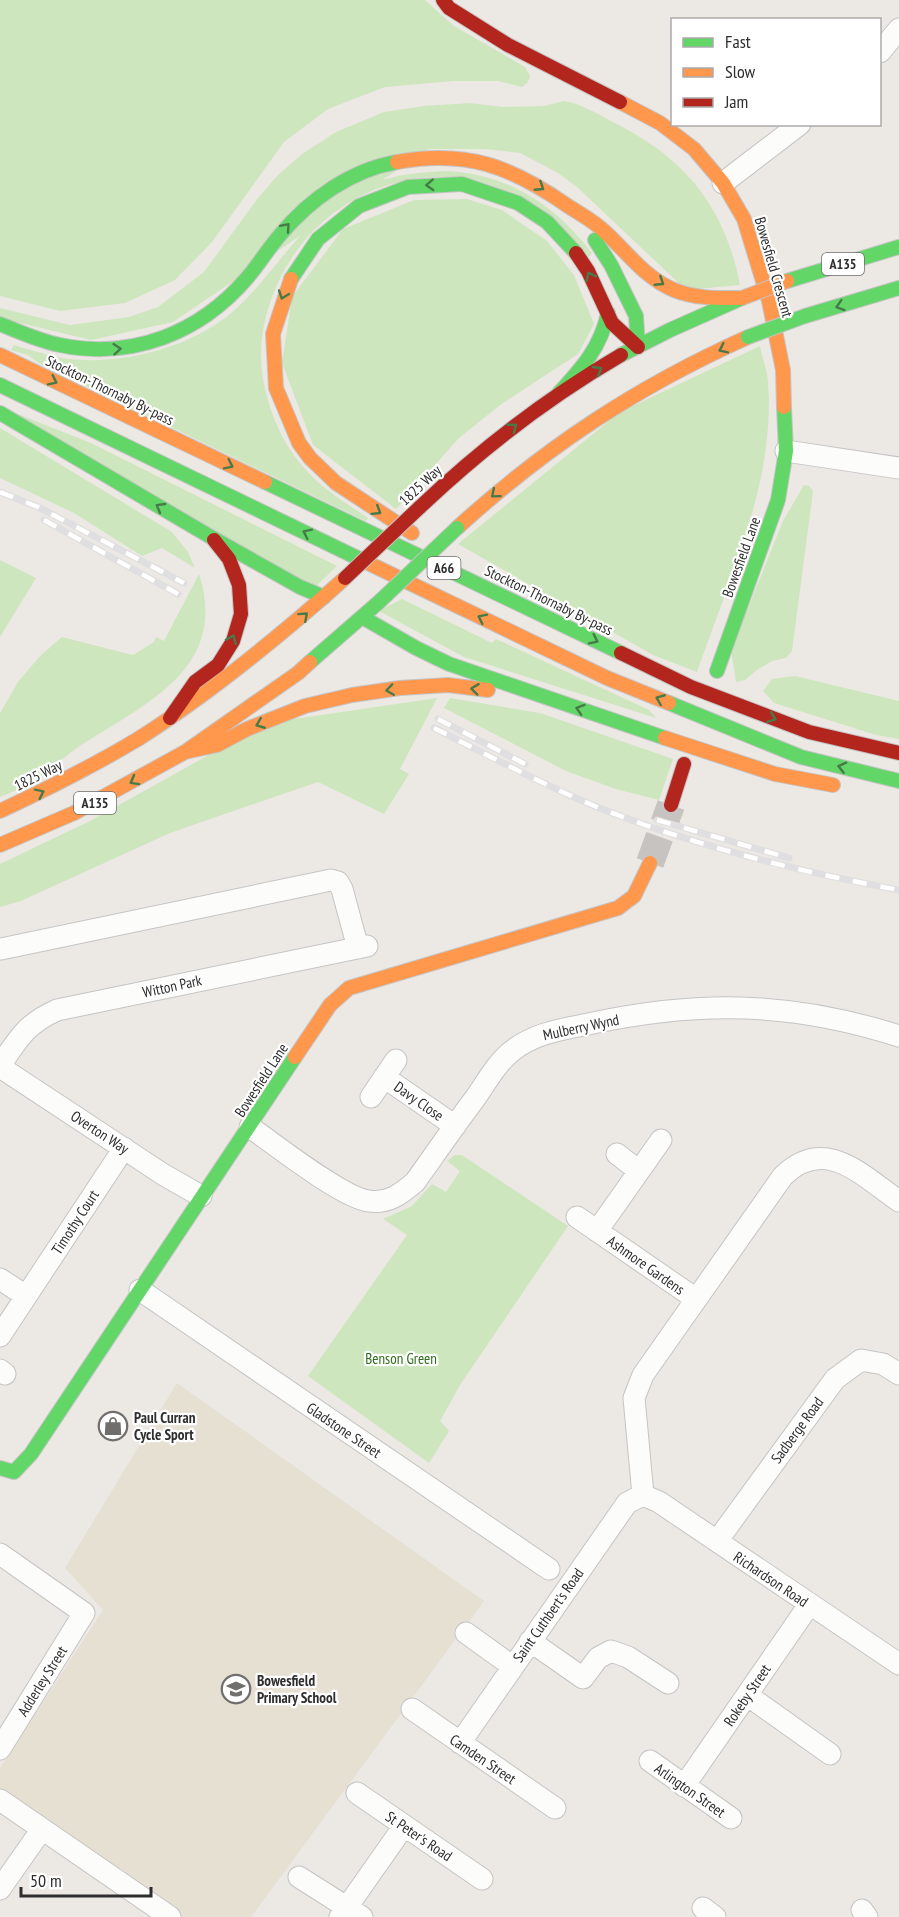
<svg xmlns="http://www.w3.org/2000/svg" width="899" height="1917" font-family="'PT Sans Narrow',sans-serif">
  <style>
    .education { fill: #e6e0d3 }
    .green { fill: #cee6be }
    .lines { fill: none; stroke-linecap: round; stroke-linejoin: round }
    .secondary-tunnel { stroke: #c6c3c0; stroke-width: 28; stroke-dasharray: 28 14; stroke-linecap: butt }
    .street-casing { stroke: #c5c4c5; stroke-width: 23 }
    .fast-casing { stroke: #c5c4c5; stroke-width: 16 }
    .slow-casing { stroke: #c5c4c5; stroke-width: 16 }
    .jam-casing { stroke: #c5c4c5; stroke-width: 16 }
    .street { stroke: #fcfcfb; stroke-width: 21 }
    .fast { stroke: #63d668; stroke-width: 14 }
    .slow { stroke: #ff974d; stroke-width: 14 }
    .jam { stroke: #b3261e; stroke-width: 14 }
    .rail-casing { stroke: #dfdfe1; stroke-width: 7 }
    .rail { stroke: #fff; stroke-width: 4.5; stroke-dasharray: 14; stroke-linecap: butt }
    .fast-bridge-casing { stroke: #c6c5c4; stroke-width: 16; stroke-linecap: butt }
    .slow-bridge-casing { stroke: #c6c5c4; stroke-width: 16; stroke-linecap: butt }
    .jam-bridge-casing { stroke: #c6c5c4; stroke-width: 16; stroke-linecap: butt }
    .fast-bridge { stroke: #63d668; stroke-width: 14 }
    .slow-bridge { stroke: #ff974d; stroke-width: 14 }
    .jam-bridge { stroke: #b3261e; stroke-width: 14 }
    .oneway { stroke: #467a48 }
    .labels { text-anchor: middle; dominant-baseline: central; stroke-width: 4.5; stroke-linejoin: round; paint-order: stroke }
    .shield { fill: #fff; stroke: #6d6d6d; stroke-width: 1.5 }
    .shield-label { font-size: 14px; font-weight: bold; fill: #2e2e2e }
    .street-label { font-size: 15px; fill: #2e2e2e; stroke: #fff }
    .park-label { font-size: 15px; fill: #2c6e1b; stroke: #fff }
    .poi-label { font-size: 15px; font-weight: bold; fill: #2e2e2e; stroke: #fff; text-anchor: start }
  </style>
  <rect width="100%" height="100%" fill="#ece8e4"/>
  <path class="education" d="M177,1383L484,1601L251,1917H180L0,1795V1768L103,1610L65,1568Z"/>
  <path class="green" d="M0,0H425L454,26L525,67L530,76L528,82L522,87L498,81H454L385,87L328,109L284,142L212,242L175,280L125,303L60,311L0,296Z
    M564,101C583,104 599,115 615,123C686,159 725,207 740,285L686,290L577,187L558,173L520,153L485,149H428L173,322L91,340L0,318V308L70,325L129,317L158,307L204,272L258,198L277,176L302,154L336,132L384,112L424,106L470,103L503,107L544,106Z
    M448,171C510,175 555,205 592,253L587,259C575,242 561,224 544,211C539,207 531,204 525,200C433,148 319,189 277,285C260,324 256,359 268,400C275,426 288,451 307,471C324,490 346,503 368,518L366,521L40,364L28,355L11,350L14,345C31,350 49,356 67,359C126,365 197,347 240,305C275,271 299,228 340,200C371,178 410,172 448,171Z
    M467,199L502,210L547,241L574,275L594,324L578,354L500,405L458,439L396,509L313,445L282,363L292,297L343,229L414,200Z
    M760,346C762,357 767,370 768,381C776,481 729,579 697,672L653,655L458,544L620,412Z
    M0,407L91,443L337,566L313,589Z
    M0,428L172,532L188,552L195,568L162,548L142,556L74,513L0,478Z
    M804,485L809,486L813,491L792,651L786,658L772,661L757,670L745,680L736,682L731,650L783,521Z
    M0,560L36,578L0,637Z
    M199,574C230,670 142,705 77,748C62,758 49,772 33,782C23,788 11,792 0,797V713L18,682L40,656L62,637L133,655L154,642L156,637L164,641Z
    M402,599L492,643L496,639L649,710L656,718L464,657L379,611Z
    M795,676L899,701V739L876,735L774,703L763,691L772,679Z
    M437,698L400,769L409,774L384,814L318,782L170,833L21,901L0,907V864L90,821L232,742L287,720Z
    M450,698L540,713L673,759L659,800L616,789L566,771L444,708Z
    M455,1155H462L568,1226L460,1385L440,1421L449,1431L429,1463L308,1376L407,1235L383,1219L412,1206L432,1184L446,1192L460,1171L447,1161Z"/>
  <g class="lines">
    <path class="secondary-tunnel" d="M650,863L671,805"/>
    <g class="street-casing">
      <path id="street" d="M880,52L899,29
        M723,183L800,124
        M786,451L899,468
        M1,949L331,880L338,882L342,889L358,948
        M0,1066C18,1039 26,1024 57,1010L367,946
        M0,1067L164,1175L201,1196
        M384,1077L455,1126
        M371,1097L396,1060
        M250,1127C274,1144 344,1199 369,1201C388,1204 401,1194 415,1182C435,1154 455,1125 476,1097C487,1081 497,1063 512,1051C536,1032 565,1029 593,1023C702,1000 793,1002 899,1036
        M617,1154L639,1171
        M577,1217L696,1299
        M597,1231L661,1140
        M0,1279L26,1296
        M140,1290L549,1569
        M0,1336L124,1148
        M0,1370L5,1374
        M643,1495L634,1398L643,1375L783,1176C825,1135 861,1175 899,1201
        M643,1495L659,1502L899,1664
        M717,1541L835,1379L861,1360L883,1364L899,1374
        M0,1554L84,1613L0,1749
        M466,1633L512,1666
        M530,1641L583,1678L598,1658L611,1651L628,1657L668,1683
        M747,1695L830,1754
        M412,1709L555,1808
        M460,1743L627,1503L643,1495
        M650,1761L731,1818
        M684,1786L809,1605
        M357,1793L482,1879
        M0,1800L170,1917
        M299,1877L362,1917
        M0,1889L42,1829
        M703,1908L715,1917
        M862,1910L867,1917
        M340,1917L404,1826"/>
    </g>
    <g class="fast-casing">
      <path id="fast" d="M595,240L611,265L636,316L638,347
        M291,279L318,239L359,206L408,187L462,184L518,203L547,222L576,253
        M787,281L899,247
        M805,316L899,288
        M0,324C20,332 39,341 60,345C132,360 200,333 247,278C259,264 268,249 280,235C310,199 351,170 397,162
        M621,355L670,330L742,298
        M0,385L368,563
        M559,393C582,368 601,347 608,313
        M0,413L211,537L300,587L324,597
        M265,482L621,653
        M362,617L416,648L449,664L665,738
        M310,662L379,602
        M717,671L778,500L786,451L784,407
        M669,703L801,757L899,781
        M0,1468L14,1472L31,1454L295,1057"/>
    </g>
    <g class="slow-casing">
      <path id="slow" d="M620,102L660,123L694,149L723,183L744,219L769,301L783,370L784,407
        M397,162C467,149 512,167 568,206C580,214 594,221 605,232C628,253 645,278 674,290C696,299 720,298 742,298
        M291,279L273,334L276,388L299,443L310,458L336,483L412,533
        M0,355L265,482
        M457,528C547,446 637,387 748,337
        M368,563L607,678L669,703
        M665,738L775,774L833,785
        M185,752L217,745L247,729L305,706L352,695L400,688L448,685L488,690
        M0,811C47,789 93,766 138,739C212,692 279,637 344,579
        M0,845L74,813L185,752L298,673L310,662
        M295,1057L330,1005L349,988L618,908L634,896L650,863"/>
    </g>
    <g class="jam-casing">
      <path id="jam" d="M443,0L449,8L508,45L620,102
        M576,253L588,271L612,323L638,347
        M419,508C481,449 547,398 621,355
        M621,653L691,687L809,732L899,753
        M170,718L195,682L218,665L233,641L241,614L239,585L229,559L214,540
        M671,805L684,764"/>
    </g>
    <use href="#street" class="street"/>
    <use href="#fast" class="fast"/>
    <use href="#slow" class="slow"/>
    <use href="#jam" class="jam"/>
    <g class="rail-casing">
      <path id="rail" d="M0,492L38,507L184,583
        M44,520L178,594
        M438,719L525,764
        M434,728C488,755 541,784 597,807C695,846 796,871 899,890
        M657,820L789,858"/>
    </g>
    <use href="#rail" class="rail"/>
    <g class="fast-bridge-casing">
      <path id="fast-bridge" d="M748,337L805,316
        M379,602L457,528"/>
    </g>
    <g class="slow-bridge-casing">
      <path id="slow-bridge" d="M742,298L787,281"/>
    </g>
    <g class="jam-bridge-casing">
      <path id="jam-bridge" d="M345,578L419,508"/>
    </g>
    <use href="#fast-bridge" class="fast-bridge"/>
    <use href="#slow-bridge" class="slow-bridge"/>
    <use href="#jam-bridge" class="jam-bridge"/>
  </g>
  <defs><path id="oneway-chevron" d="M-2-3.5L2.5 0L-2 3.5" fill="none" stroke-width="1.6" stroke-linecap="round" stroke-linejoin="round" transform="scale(1.5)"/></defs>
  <g class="oneway">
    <use href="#oneway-chevron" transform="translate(430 185) rotate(177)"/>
    <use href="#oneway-chevron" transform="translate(540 187) rotate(33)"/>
    <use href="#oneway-chevron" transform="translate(286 227) rotate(-49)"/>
    <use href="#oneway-chevron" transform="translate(590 276) rotate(-116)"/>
    <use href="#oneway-chevron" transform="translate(660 282) rotate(33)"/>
    <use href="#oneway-chevron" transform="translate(283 295) rotate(110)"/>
    <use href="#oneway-chevron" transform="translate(840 306) rotate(163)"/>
    <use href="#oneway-chevron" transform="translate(117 349) rotate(-5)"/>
    <use href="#oneway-chevron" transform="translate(723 349) rotate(154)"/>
    <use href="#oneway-chevron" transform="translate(598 370) rotate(-31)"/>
    <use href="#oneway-chevron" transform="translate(53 381) rotate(26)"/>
    <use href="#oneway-chevron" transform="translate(513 427) rotate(-38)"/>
    <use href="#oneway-chevron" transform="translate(229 465) rotate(26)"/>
    <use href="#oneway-chevron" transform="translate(495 494) rotate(140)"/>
    <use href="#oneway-chevron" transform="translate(160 507) rotate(-150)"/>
    <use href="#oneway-chevron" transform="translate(377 511) rotate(32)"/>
    <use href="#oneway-chevron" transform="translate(307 533) rotate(-154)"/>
    <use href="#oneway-chevron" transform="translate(304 616) rotate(-42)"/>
    <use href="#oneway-chevron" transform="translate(482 618) rotate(-154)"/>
    <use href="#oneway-chevron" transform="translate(232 639) rotate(-67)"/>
    <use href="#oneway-chevron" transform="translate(594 640) rotate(26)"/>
    <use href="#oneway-chevron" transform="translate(475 689) rotate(-173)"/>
    <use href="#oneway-chevron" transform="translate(390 690) rotate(172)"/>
    <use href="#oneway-chevron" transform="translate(660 699) rotate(-158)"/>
    <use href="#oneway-chevron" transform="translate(580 709) rotate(-162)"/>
    <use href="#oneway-chevron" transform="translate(772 718) rotate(21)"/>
    <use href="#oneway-chevron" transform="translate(260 724) rotate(158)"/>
    <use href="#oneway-chevron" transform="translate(842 767) rotate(-166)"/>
    <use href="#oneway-chevron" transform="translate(134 781) rotate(151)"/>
    <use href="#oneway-chevron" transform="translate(40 793) rotate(-26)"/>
  </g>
  <defs>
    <g id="shop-ring" transform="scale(1.5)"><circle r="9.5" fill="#fff" stroke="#706f6e" stroke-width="1.5"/><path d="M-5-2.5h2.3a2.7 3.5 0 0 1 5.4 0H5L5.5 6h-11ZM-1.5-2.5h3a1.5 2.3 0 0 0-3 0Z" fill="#706f6e"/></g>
    <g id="school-ring" transform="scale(1.5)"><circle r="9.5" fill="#fff" stroke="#706f6e" stroke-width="1.5"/><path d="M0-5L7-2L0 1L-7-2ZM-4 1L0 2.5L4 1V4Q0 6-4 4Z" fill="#706f6e"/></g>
  </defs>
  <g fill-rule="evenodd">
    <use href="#shop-ring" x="113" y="1426"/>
    <use href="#school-ring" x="236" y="1689"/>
  </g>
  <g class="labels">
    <g class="shield">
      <rect x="822" y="253" width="42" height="22" rx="4.5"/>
      <rect x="427.5" y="557" width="33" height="22" rx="4.5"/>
      <rect x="74" y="792" width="42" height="22" rx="4.5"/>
    </g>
    <g class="shield-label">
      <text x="843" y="264">A135</text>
      <text x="444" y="568">A66</text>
      <text x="95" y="803">A135</text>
    </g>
    <g class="street-label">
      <text transform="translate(774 267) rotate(74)">Bowesfield Crescent</text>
      <text transform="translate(110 390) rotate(26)">Stockton-Thornaby By-pass</text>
      <text transform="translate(420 485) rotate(-43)">1825 Way</text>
      <text transform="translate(741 557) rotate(-70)">Bowesfield Lane</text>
      <text transform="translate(549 600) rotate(26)">Stockton-Thornaby By-pass</text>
      <text transform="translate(38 775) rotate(-26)">1825 Way</text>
      <text transform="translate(172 986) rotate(-12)">Witton Park</text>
      <text transform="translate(581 1027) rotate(-12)">Mulberry Wynd</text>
      <text transform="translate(261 1080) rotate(-57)">Bowesfield Lane</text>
      <text transform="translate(419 1101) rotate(35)">Davy Close</text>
      <text transform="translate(100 1132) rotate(33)">Overton Way</text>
      <text transform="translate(75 1222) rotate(-57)">Timothy Court</text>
      <text transform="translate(646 1265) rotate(35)">Ashmore Gardens</text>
      <text transform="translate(344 1430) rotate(34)">Gladstone Street</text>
      <text transform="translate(797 1430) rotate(-54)">Sadberge Road</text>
      <text transform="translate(771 1579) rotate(34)">Richardson Road</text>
      <text transform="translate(548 1615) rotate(-55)">Saint Cuthbert's Road</text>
      <text transform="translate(42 1681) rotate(-58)">Adderley Street</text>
      <text transform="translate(747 1695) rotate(-56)">Rokeby Street</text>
      <text transform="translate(483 1759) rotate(34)">Camden Street</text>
      <text transform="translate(690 1790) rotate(35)">Arlington Street</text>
      <text transform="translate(419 1836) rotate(34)">St Peter's Road</text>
    </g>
    <g class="park-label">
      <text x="401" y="1358">Benson Green</text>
    </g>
    <g class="poi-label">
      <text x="134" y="1417">Paul Curran<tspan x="134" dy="17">Cycle Sport</tspan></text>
      <text x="257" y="1680">Bowesfield<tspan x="257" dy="17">Primary School</tspan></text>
    </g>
  </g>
  <rect x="671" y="18" width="210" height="108" fill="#ffffff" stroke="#ababab" stroke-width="1.5"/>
  <rect x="683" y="38" width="30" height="9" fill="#63d668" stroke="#ababab" stroke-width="1.5"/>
  <text x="725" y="48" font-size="18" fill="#2e2e2e">Fast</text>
  <rect x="683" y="68" width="30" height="9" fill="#ff974d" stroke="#ababab" stroke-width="1.5"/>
  <text x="725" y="78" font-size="18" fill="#2e2e2e">Slow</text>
  <rect x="683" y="98" width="30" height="9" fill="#b3261e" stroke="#ababab" stroke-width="1.5"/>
  <text x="725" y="108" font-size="18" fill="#2e2e2e">Jam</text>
  <path d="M21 1887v9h130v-9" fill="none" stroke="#2e2e2e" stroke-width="3"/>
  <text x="30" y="1887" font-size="18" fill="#2e2e2e" stroke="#ffffff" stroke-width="4.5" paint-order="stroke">50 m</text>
</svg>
